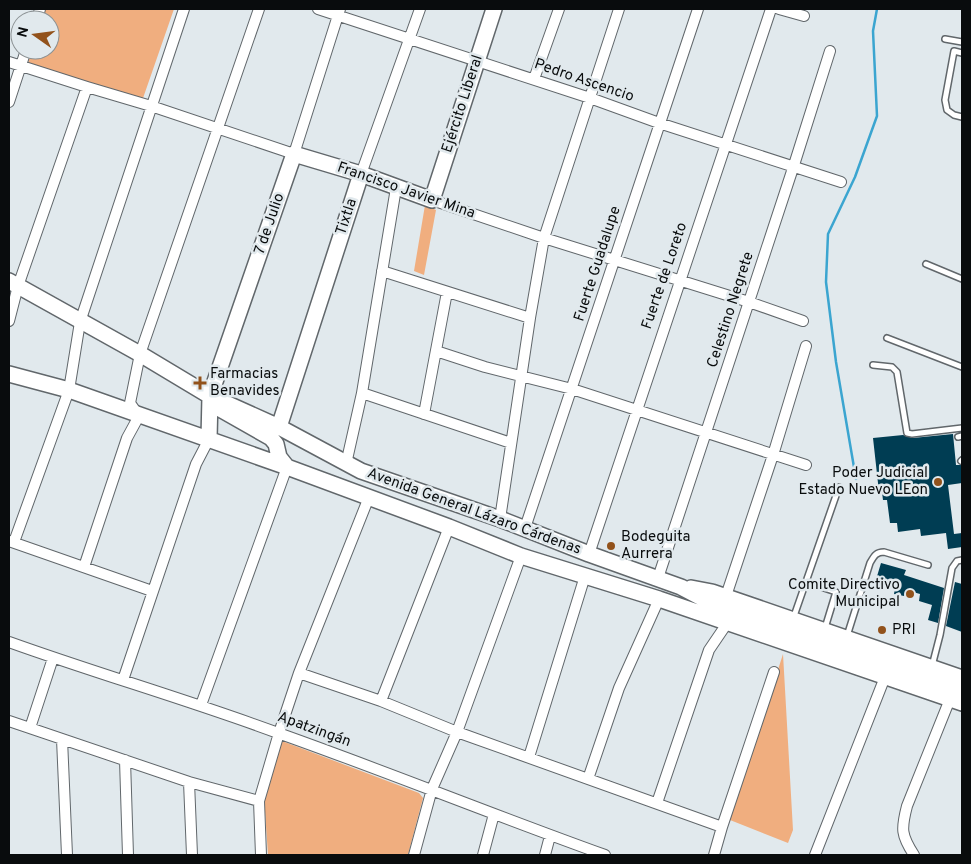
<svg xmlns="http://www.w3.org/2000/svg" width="971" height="864" font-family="Overpass,sans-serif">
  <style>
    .green { fill: #f0ae7f }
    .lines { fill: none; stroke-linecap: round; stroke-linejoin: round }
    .stream { stroke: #3ba5d0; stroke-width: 2.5 }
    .building { fill: #003d53 }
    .lane-casing { stroke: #61676b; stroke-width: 8 }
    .street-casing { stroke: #61676b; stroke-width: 12 }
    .secondary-casing { stroke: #61676b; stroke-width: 18 }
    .lane { stroke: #fff; stroke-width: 5 }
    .street { stroke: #fff; stroke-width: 10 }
    .secondary { stroke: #fff; stroke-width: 15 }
    .poi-dot { fill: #92521b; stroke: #e1e9ed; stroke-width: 2 }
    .labels { text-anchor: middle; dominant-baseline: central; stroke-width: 5; stroke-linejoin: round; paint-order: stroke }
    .street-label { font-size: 15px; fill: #090c0d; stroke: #e1e9ed }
    .poi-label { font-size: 15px; fill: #090c0d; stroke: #e1e9ed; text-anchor: start }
  </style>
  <rect width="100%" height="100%" fill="#e1e9ed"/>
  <path class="green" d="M45,9H174L142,101L27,66L32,50H50V20H42Z
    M425,205L436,210L424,275L414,271Z
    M783,654L793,830L788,843L730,820Z
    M282,741L419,793L423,798L408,855H268L264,797Z"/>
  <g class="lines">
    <path class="stream" d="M856,479L836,362L826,282L828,234L855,177L877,116L873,31L877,9"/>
  </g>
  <path class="building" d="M953,434L956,465H962V483L948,485L954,534L962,533V547L948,549L946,533L921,536L920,529L898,532L897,523H890L887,500H883L882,492H879L873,438L903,435L913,438Z
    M881,563L906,570L904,575L944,588L938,623L928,620L932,605L919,601L920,594L906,590L904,596L894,594L895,589L875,583Z
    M955,582L962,584V632L946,626Z"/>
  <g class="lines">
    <g class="lane-casing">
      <path id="lane" d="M945,39L962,42
        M962,53L954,51L945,100L947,110L954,115L962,117
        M926,264L962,279
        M887,338L962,367
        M873,365L892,367L897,372L907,433L912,434L962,428
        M958,437L962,436
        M961,461L962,460
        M806,582L836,592L825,628
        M793,619L839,487
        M847,636L870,563C874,556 876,552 884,552L928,565
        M932,666L940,635L952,568L957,561L962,560"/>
    </g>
    <g class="street-casing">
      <path id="street" d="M318,9L590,98L659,123L841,182
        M779,9L804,16
        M37,20L40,9
        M9,62L87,87L151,106L294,154L340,9
        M534,79L559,9
        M9,102L26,50
        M361,174L420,9
        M432,200L544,238L749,302L803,321
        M382,271L530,318
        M9,321L18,286L87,87
        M436,351L485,367L572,389L806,465
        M362,393L511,443
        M424,414L447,292
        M346,464L362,393L396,188
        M500,519L530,318L544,238L619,9
        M525,528L698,9
        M9,541L152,591
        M14,542L69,390L80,322L184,9
        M589,554L771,9
        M84,567L127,438L139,416L130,403L140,354L259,9
        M658,578L794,165L830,51
        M724,602L773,455L806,346
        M9,642C98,674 189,700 278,733C388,772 496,816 605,855
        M299,673L381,701L457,732L722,827
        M123,680L196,464L209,439
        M381,701L449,527
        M201,705L287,467
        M9,721L189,782L259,801
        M30,728L53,658
        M62,739L67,855
        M529,757L585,576
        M125,760L128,855
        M588,779L619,688L659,599
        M189,782L192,855
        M657,803L709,650L728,622
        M261,855L259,801L279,733L299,673L369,497
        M414,855L432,789L457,732L521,556
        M483,855L494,814
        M545,855L550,836
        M714,855L722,827L774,672
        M815,855L885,677
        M914,855C901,835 901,829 907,806L950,699"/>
    </g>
    <g class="secondary-casing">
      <path id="secondary" d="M9,281L140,354L210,396L279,427L361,471L500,519L589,554L681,587L721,608L962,691
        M9,374L69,390L287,467L449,527L521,556L659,599L962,703
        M220,409L271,438L276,444L279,457L287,467
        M279,427L361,174
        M209,439L210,396L294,154L361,174L432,200L494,9
        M691,588L712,592L962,678"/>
    </g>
    <use href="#lane" class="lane"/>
    <use href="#street" class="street"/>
    <use href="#secondary" class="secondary"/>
  </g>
  <g class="poi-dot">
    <path d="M197.5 375.5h5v5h5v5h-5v5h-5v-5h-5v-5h5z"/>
    <circle cx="938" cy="482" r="5"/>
    <circle cx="611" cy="546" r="5"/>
    <circle cx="910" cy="594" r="5"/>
    <circle cx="882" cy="630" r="5"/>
  </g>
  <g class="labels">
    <g class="street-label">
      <text transform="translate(584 81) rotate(19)">Pedro Ascencio</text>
      <text transform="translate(463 104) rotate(-72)">Ejército Liberal</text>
      <text transform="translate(406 191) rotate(19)">Francisco Javier Mina</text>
      <text transform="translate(347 217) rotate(-72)">Tixtla</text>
      <text transform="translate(270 224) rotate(-71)">7 de Julio</text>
      <text transform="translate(598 264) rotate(-72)">Fuerte Guadalupe</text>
      <text transform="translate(665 276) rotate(-71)">Fuerte de Loreto</text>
      <text transform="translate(731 310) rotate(-72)">Celestino Negrete</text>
      <text transform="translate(474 512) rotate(20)">Avenida General Lázaro Cárdenas</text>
      <text transform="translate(314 730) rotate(20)">Apatzingán</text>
    </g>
    <g class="poi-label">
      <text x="210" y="374">Farmacias<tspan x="210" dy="17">Benavides</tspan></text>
      <text x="928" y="473" text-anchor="end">Poder Judicial<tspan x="928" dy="17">Estado Nuevo LEon</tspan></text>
      <text x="621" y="537">Bodeguita<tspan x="621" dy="17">Aurrera</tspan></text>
      <text x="900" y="585" text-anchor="end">Comite Directivo<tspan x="900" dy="17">Municipal</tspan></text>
      <text x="892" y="630">PRI</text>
    </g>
  </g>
  <rect width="971" height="864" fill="none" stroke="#090c0d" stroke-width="20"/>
  <g transform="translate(35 35) rotate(284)"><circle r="24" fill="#e1e9ed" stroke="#8b9193"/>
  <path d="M0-4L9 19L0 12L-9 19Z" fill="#92521b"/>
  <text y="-8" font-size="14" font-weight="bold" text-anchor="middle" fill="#090c0d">N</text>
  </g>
</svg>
